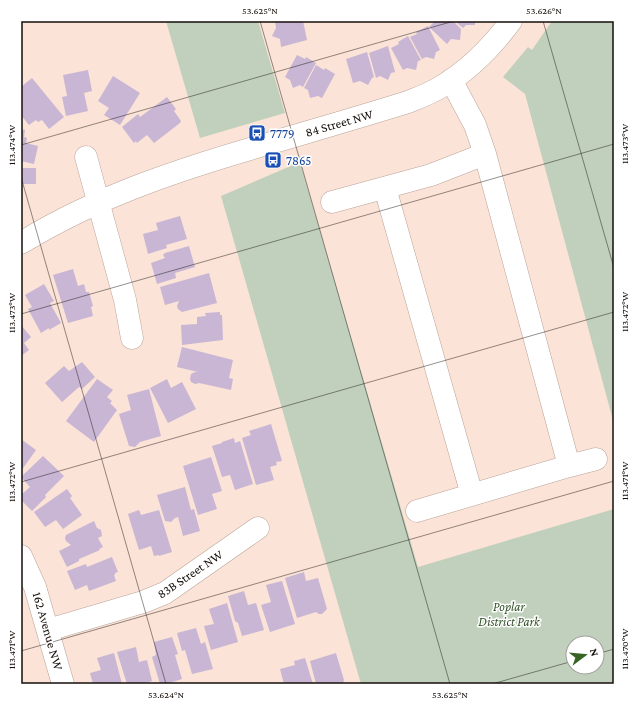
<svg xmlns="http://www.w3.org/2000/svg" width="635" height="705" font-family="'Crimson Pro',serif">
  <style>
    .green { fill: #c1d0bc; fill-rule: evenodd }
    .building { fill: #c8b6d4 }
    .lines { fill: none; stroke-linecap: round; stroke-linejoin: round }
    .minor-casing { stroke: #baa499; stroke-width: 23 }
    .minor { stroke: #fff; stroke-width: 22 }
    .ticks { fill: none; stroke: #150e0a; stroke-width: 1; stroke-opacity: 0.45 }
    .labels { text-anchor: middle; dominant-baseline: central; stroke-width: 3; stroke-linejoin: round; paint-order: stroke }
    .street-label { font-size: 13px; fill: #150e0a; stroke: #fff }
    .transit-label { font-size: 13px; fill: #164399; stroke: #fff; text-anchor: start }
    .park-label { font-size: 13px; font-style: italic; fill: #315026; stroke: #fff }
    .neatline { fill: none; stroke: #150e0a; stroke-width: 1.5 }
    .ticks-label { font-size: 10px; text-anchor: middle; fill: #150e0a }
  </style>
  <rect width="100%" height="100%" fill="#fbe3d7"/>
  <path class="green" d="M166,21H258L285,113L200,138Z
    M552,21H614V424L525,94L503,77L528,47L532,50Z
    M300,162L418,567L614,509V684H361L221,196ZM573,643H597V667H573Z"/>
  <path class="building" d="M275,21H303L307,40L281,47L280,39L272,36L276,28Z
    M435,21H453L461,29L460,40L451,39L447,44L429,27Z
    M455,21H475V25H466L463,28Z
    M428,26L440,50L436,52L434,59L426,57L422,59L410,37L417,34L416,32Z
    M408,36L421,60L418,61L416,70L407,68L403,70L391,48L399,44L398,42Z
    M388,46L395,72L391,73L388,80L380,76L376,78L369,53Z
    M367,52L374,77L372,78L368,85L360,81L353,83L346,59Z
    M297,55L305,59L306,57L316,63L303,87L300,85L293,88L290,80L285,77Z
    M316,65L324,70L325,68L335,74L322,98L318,96L310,98L308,90L304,88Z
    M88,70L92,91L84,93L88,111L66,116L62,97L67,96L63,75Z
    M113,76L140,93L120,125L104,115L109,108L98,101Z
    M32,78L64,117L49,129L42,120L38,122L36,120L29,125L21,115V87Z
    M167,97L176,109L174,111L181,121L180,123L154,143L147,135L137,143L136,141L134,143L122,127L138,114L140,117Z
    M21,129L25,130L24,137L27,138L26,143L38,146L34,164L21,161Z
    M21,168H36V184H21Z
    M180,216L187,239L166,245L167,248L148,254L143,234L158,230L156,223Z
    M189,246L195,267L175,273L176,278L157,284L151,263L165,258L163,255L165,253Z
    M73,269L78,286L84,284L86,292H89L93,306L91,307L93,316L68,323L53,275Z
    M209,273L217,303L182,312L178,309L177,306L179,301L165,305L160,287Z
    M44,284L54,301L50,303L61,323L49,330V328L41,333L28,309L32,307L25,295Z
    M220,312V315H222L223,340L182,345L181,325L197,324V317L206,316L205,313Z
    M21,325L31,337L24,343L29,350L21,356Z
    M182,347L233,360L229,378L233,379L231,390L199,383L195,384L191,382L190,379L191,374L195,372H198L177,367Z
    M82,362L95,377L82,389L79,387L62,402L45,383L64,366L69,371Z
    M97,379L113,390L107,397L112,401L110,403L117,410L94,442L66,421Z
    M167,379L171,388L182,382L196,409L168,423L150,388Z
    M149,389L161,436L140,442L135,447L129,446L119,414L131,410L127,395Z
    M271,424L282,461L276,462L277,465L270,467L274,480L256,485L242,438L251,435L249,431Z
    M234,438L235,443L240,441L253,484L235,490L230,475L222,477L212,446L222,443V442Z
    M21,439L36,450L21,471Z
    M43,456L64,476L45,495L46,497L32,511L21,500V495L30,487L21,477Z
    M211,457L222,491L212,494L217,509L198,515L183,466Z
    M185,487L191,510L194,509L200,531L183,536L178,517L175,518L171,522L165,521L157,495Z
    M67,489L72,496L70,498L82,515L63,529L56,520L45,527L34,512Z
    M139,510L141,515L159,510L172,552L159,556V555L154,556L151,546L139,550L128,514Z
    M94,521L97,528L101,530L102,536L98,538L103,547L99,549L100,550L79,559V561L67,567L59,551L71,545L66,541L65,538L66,535Z
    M112,557L118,572L115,573V575H114L116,581L89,591L87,585L75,590L67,571L86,564L87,567Z
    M304,572L306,581L318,578L327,609L322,614H319L316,612L297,618L285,578Z
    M282,581L295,624L270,632L261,605L271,602L266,585Z
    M244,591L248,605L256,603L264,630L242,636L238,623L235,621L228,596Z
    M227,603L238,642L211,650L204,626L214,624L209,609Z
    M196,628L201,644L205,642L213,669L192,674L185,650L182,651L177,633Z
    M172,637L178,654L175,655L182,679L166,684H160L152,657L156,655L154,642Z
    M136,647L139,662L147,660L152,681L143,684H127L117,652Z
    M114,653L122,684H93L90,673L101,670L97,658Z
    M336,653L344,680L343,683L342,684H316L310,661Z
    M305,658L313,684H284L280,669L295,665L294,661Z"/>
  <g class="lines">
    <g class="minor-casing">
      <path id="minor" d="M451,80L475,125L485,154L569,466L596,459
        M86,157L125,300L132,338
        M385,188L472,495
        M332,202L431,175L485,154
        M21,243C99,195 186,167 274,142C318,129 363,116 408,102C418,98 429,94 439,88C468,71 491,48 511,21
        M417,511L569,466
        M21,556L35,587L63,684
        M48,630L143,602L165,593L258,528"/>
    </g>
    <use href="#minor" class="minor"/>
  </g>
  <path class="ticks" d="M260,21L450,684M543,21L614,268M21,145L454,21M21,177L166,684M21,314L614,144M21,482L614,312M21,651L614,481M597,654L614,649M492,684L573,661"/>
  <defs>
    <g id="bus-square" transform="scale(0.9)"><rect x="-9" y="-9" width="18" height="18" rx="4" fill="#1a4fb4" stroke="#fff"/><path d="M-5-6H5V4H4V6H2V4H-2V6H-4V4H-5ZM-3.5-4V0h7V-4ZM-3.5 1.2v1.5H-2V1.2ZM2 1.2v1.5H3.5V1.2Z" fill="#fff"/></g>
  </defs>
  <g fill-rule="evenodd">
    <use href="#bus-square" x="257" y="133"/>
    <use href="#bus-square" x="273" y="160"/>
  </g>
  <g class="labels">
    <g class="street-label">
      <text transform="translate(339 123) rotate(-16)">84 Street NW</text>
      <text transform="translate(190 574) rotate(-34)">83B Street NW</text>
      <text transform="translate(48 631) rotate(74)">162 Avenue NW</text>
    </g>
    <g class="transit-label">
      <text x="270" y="133">7779</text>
      <text x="286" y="160">7865</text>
    </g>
    <g class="park-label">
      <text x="509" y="606">Poplar<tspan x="509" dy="15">District Park</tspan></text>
    </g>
  </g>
  <rect width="635" height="705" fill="none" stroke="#ffffff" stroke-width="44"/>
  <g transform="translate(585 655) rotate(74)"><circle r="19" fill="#ffffff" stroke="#a19f9d"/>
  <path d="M0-3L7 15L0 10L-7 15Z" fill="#386524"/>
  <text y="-6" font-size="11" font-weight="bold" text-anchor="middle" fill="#150e0a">N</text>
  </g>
  <rect x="22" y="22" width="591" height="661" class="neatline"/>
  <g class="ticks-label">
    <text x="260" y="14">53.625°N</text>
    <text x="544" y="14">53.626°N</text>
    <text transform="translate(624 144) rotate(-90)" y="4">113.473°W</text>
    <text transform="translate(11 145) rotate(-90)" y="4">113.474°W</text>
    <text transform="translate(624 312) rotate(-90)" y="4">113.472°W</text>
    <text transform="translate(11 313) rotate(-90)" y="4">113.473°W</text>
    <text transform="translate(624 481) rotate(-90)" y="4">113.471°W</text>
    <text transform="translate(11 482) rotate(-90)" y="4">113.472°W</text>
    <text transform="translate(624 649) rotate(-90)" y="4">113.470°W</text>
    <text transform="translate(11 650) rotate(-90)" y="4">113.471°W</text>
    <text x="166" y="698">53.624°N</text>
    <text x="450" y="698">53.625°N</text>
  </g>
</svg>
